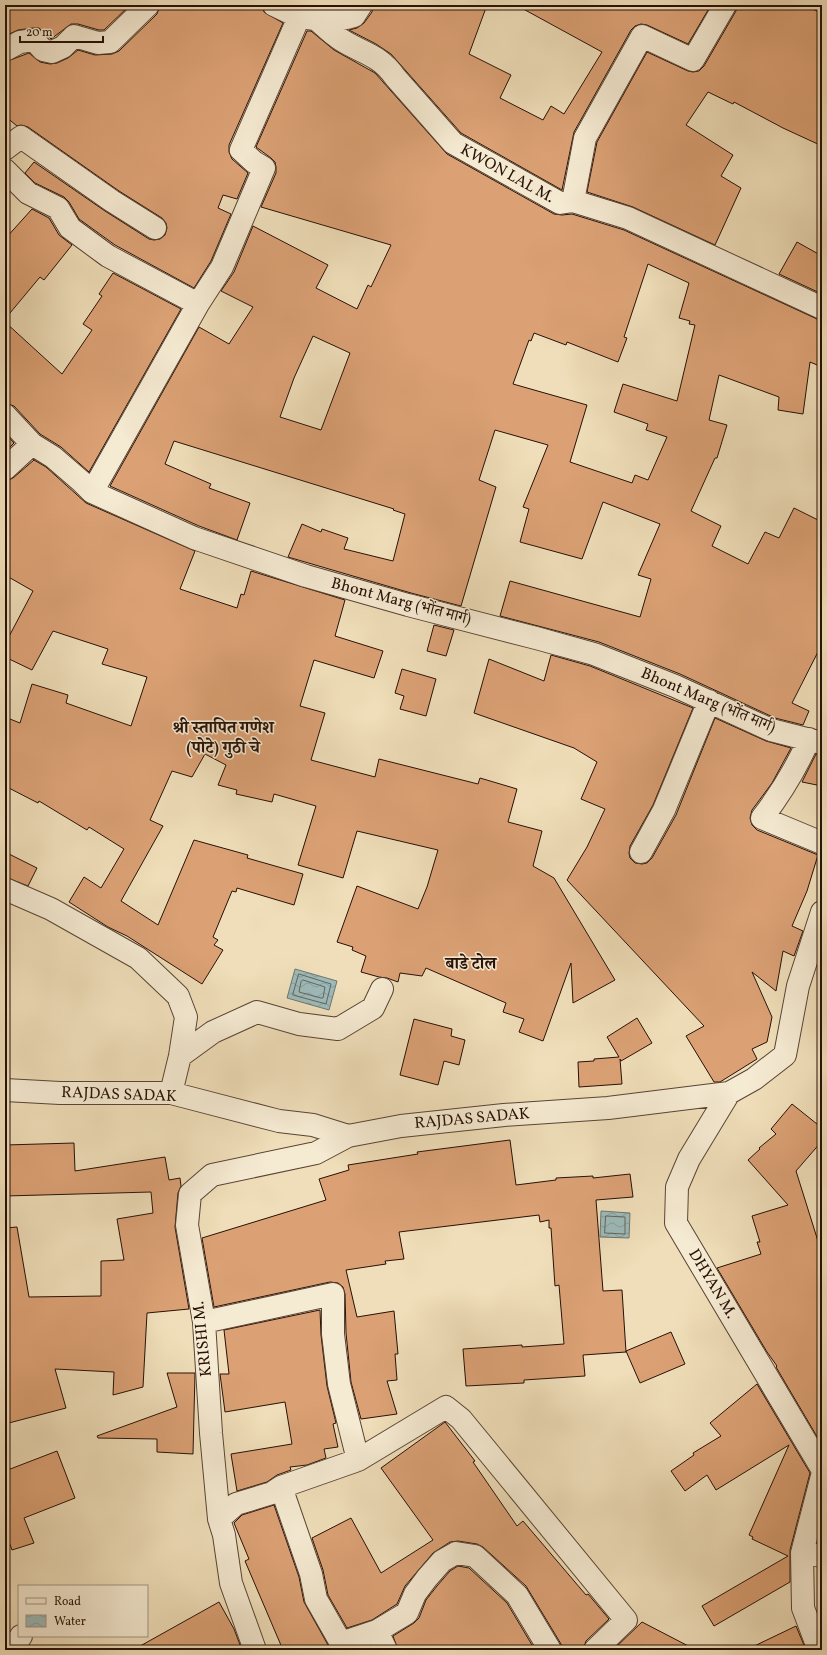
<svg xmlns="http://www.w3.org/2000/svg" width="827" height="1655" font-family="Vollkorn,'Noto Serif Devanagari',serif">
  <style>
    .water { fill: url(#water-waves); stroke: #6e7672 }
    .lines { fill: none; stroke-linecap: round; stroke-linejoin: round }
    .shore { stroke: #626560; stroke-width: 1 }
    .building { fill: #dba175; stroke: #271007; fill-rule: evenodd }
    .minor-casing { stroke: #594434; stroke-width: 24 }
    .minor { stroke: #f5ead2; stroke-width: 22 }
    .labels { text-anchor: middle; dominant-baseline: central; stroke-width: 3; stroke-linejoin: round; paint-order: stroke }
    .street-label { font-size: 16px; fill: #271007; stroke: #f5ead2 }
    .neighbourhood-label { font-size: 17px; font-weight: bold; fill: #271007; stroke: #f5ead2 }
  </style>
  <defs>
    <pattern id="water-waves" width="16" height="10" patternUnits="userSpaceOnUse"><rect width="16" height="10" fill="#9dbab9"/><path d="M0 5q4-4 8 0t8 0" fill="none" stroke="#879f9e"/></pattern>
  </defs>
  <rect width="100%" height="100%" fill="#efdeb9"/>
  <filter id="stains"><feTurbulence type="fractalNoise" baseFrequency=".005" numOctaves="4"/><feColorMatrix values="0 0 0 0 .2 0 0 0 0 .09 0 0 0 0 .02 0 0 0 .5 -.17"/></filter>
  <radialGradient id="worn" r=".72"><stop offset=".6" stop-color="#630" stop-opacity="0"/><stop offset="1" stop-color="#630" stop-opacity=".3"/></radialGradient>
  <path class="water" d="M295,969L337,981L329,1010L287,998Z
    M601,1211L630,1213L629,1238L600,1237Z"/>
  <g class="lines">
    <path class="shore" d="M299,974L331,984L326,1004L293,995Z
      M303,980L325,987L323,998H321L299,992L301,982Z
      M606,1216L625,1217V1234L605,1233Z"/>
  </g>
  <path class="building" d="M5,5H130L104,30H99L78,24H71L51,39L39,28H33L18,30L5,36Z
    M160,5H262L264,12L283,23L229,145V152L232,159L248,173L237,199L223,195L218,208L231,214L211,261L194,288L115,245L79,219L69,202L64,197L35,183L25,173L34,162L105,211L149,239L154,240L160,239L165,235L167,228L166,223L162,218L119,191L28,127L21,125L17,126L5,116V62L29,53L40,62L50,64L57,63L68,58L78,50L95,55L112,54L119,51L157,14Z
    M303,5H346L327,7Z
    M373,5H487L469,54L511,75L500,98L543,120L551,106L564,114L602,52L516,5H711L688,44L647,25L641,24L635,26L631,30L574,132L562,190L461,133L391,54L376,44L349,30L357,28L364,23L372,12Z
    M737,5H803L822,13V146L783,128L734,102L733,104L708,92L686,125L733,155L721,176L741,188L715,245L633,207L587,192L597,142L647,52L688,71L693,72L699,71L704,66L736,11Z
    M307,31H311L334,50L375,73L447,154L554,214L562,215L572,214L624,230L817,319L822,320V367L810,362L803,414L778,410L779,397L719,375L709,420L727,425L717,458H715L691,511L721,526L712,546L748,564L765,532L779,538L794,508L822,522V644L792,703L809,711L803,725L775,718L680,674L599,642L500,616L510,581L640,617L651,579L638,575L660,524L603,502L582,559L520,542L529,509L523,507L548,445L495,430L479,480L496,487L461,606L411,593L288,557L302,524L321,532L322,529L348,538L344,549L393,561L405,514L393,510L394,509L174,441L165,464L211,484L209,488L250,503L237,540L199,526L110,486L199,327L229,344L253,307L221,291L234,272L253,226L328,265L316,288L357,309L368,285L371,287L391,245L261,207L276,173V167L275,162L271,158L256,147ZM648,264L689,283L679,318L690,321L689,324L695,325L677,401L623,384L614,412L648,424L646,430L667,437L648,480L635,475L632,483L570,462L587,405L513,384L529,340L531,341L534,333L566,345L567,342L618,362L627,338L624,337ZM313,336L350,353L321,430L280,417L294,378Z
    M32,209L49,218L59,235L72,245L44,280L40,277L5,319V239Z
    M797,242L822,256V294L779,274Z
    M113,273L181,309L89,472L61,447L40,434L14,406L5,403V322L62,374L92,330L83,324L102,296L99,294Z
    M5,433L14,443L5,452Z
    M34,460L46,467L86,503L195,551L180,589L237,608L241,594L244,595L251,571L345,600L335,636L383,651L374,678L314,660L300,706L325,713L311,760L375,777L379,759L478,784L480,778L517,789L508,822L542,831L533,866L554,878L615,980L573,1003L571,963L543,1041L519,1032L524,1019L503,1012L506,1003L426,968L422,976L400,973L398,982L387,978L379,977L361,972L366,956L352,950L353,947L337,942L357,886L418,909L427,887L438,850L357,831L343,878L298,865L316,806L274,794L272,802L236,794L237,790L218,785L226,765L205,754L192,777L172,771L150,820L163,826L121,901L158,925L194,840L248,855L247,858L303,874L294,905L237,888L236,892L232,891L213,937L218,940L214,945L223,950L202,984L127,936L108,927L69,902L84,877L101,888L124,849L89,827L87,830L39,801L38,803L5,786V717L20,723L32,684L68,695L66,703L131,726L147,677L102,664L108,649L53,631L32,670L5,657V644L33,591L5,575V481L13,478Z
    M434,625L454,630L446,656L427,651Z
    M551,655L590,666L693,708L653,805L630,846L629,853L630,858L635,863L642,864L647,863L652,858L676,815L715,718L766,741L791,748L772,783L752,810L750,818L752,825L757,830L818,855L807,891L792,926L803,931L794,956L783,951L776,991L752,972L772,1017L767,1042L752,1049L757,1059L720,1082H714L686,1036L704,1026L567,880L587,847L605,809L581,799L597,762L574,748L474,713L489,659L544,681Z
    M402,669L436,679L426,716L400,709L404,696L395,693Z
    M816,754L822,755V786L802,782Z
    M5,852L37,868L28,886L5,877Z
    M822,953V967L818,966Z
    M637,1018L652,1043L621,1061L620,1059L622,1084L579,1087L578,1062L594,1061V1059L619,1057L607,1037Z
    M414,1019L452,1029L451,1036L465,1040L459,1065L444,1061L438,1085L400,1075Z
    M792,1104L822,1128V1141L796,1171L822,1254V1445L776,1367L777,1366L767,1352L717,1268L761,1254L757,1242H760L752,1216L788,1205L748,1160L760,1149L759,1148L776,1134L771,1129Z
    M510,1140L516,1185L556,1180V1178L593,1176V1178L630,1174L633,1197L596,1200L603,1291L622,1290L626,1352L583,1355L585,1376L524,1380V1383L466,1386L463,1349L522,1345V1347L564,1344L559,1285L555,1286L551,1228H549V1220L540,1222L539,1215L399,1232L404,1259L385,1261L386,1264L346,1270L357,1317L394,1311L398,1354H395L397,1380L387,1381L397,1414L361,1419L351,1382L346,1333L345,1294L343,1287L338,1283L330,1282L214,1307L202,1238L326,1200L319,1179L349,1170L348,1165L418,1154L417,1152Z
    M74,1143L75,1171L165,1157L169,1180L180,1178L181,1186L178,1193L175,1227L189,1309L147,1313L143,1387L113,1395L114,1372L55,1369L66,1408L5,1424V1228L17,1227L29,1297L101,1296V1261L124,1260L117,1219L153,1213L151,1192L5,1196V1145Z
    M320,1310L321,1335L327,1386L336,1423L333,1424L338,1447L324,1449L326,1458L307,1465L290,1467L291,1470L277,1475L267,1482L237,1491L231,1454L292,1444L285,1402L225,1412L220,1374H229L224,1330Z
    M671,1332L685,1364L640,1383L626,1351Z
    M167,1373H195L193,1454L157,1452V1439L98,1438L97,1436L177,1407Z
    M757,1384L810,1473L790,1550V1582L714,1626L702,1606L788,1556L752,1539L753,1537L749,1535L789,1445L716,1490L707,1475L685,1491L671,1471L694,1455L693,1453L721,1436L710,1423Z
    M445,1422L475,1461L473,1462L517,1526L523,1521L586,1595L588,1594L609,1619L586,1641L583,1650H562L561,1644L526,1586L483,1547L477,1544L458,1541L450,1542L433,1553L405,1586L397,1604L372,1620L347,1628L328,1595L323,1570L312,1538L351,1518L381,1573L433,1540L381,1468Z
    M57,1451L75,1498L24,1518L34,1543L12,1550L5,1531V1471Z
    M274,1505L299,1577L304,1602L328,1645V1650H283L245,1561L249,1559L234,1523L242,1515Z
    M822,1526V1543H818Z
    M458,1566L469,1568L507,1603L535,1650H398L393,1636L414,1623L419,1618L426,1600L437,1586L450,1571Z
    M219,1602L234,1629L242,1650H133Z
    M642,1622L696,1650H613Z
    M796,1626L806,1650H746Z"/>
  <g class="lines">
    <g class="minor-casing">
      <path id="minor" d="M274,5L299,17
        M316,19C324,26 331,33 340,39C361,53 379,54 395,77L453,143L560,203L573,201L628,218L822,308
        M5,50L20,42L34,40L43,50L52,52L63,47L74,36L98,43L110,42L148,5
        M5,149L21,137L112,201L155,228
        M5,170L28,193L58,208L70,228L108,256L198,304
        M573,201L585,138L642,36L693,60L725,5
        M5,415L32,444L53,457L82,482L92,492L194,538L306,576L408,605L536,638L594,654L675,686L771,730L822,743
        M5,469L32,444
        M92,492L198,304L222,267L264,168L254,162L241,150L299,17C318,20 335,22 354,16L361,5
        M809,739C796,769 782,792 762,818L822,843
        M641,852L664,810L709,701
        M5,889L51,909L138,958L178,996L186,1017L180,1056L171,1093
        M180,1056L213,1032L257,1012L299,1024L338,1029L373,1008L382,989
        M5,1090L60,1093H171L279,1121L313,1125L348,1136L401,1126L504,1115L608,1108L729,1093L754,1079L785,1055L798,986L822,912
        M729,1093L689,1159L677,1187L676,1223L822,1469
        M204,1322L333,1294V1334L339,1384L358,1460L281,1487L311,1574L316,1599L341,1643L340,1650
        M358,1460L446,1407L461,1419L626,1620L595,1650
        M219,1519L236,1504L272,1493L281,1487
        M802,1553L822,1556
        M377,1631L386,1650
        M341,1643L377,1631L407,1613L415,1594L427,1578L442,1561L456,1553L475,1556L517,1595L550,1650
        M12,1650L21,1636
        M255,1650L231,1583L224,1535L219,1519L211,1433L204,1322L187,1225L190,1194L212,1175L316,1153L348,1136
        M819,1650L803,1608L802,1553L822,1476"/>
    </g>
    <use href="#minor" class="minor"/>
  </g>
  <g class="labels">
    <g class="street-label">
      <text transform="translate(507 174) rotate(29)">KWON LAL M.</text>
      <text transform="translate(401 602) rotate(15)">Bhont Marg (भाेंत मार्ग)</text>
      <text transform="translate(708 701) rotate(23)">Bhont Marg (भाेंत मार्ग)</text>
      <text transform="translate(119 1095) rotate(2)">RAJDAS SADAK</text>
      <text transform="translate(472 1119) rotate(-5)">RAJDAS SADAK</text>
      <text transform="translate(712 1284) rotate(59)">DHYAN M.</text>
      <text transform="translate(203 1339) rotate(-96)">KRISHI M.</text>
    </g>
    <g class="neighbourhood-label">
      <text x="223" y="728">श्री स्तापित गणेश<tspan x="223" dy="20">(पोटे) गुठी चे</tspan></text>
      <text x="471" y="964">बाडे टोल</text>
    </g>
  </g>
  <rect width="827" height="1655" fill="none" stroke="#efdeb9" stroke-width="20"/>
  <rect x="6" y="6" width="815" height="1643" fill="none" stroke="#271007" stroke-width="2"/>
  <rect x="10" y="10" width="807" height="1635" fill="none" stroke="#271007"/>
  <rect x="18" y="1585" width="130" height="52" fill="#f5ead2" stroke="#a39381"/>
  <rect x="26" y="1598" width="20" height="6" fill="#f5ead2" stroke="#a39381"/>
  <text x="54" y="1605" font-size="12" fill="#271007">Road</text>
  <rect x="26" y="1615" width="20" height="12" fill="url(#water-waves)" stroke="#a39381"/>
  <text x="54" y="1625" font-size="12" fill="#271007">Water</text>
  <path d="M20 36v6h83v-6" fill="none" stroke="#271007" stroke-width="2"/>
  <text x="26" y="36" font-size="12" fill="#271007" stroke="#f5ead2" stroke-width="3" paint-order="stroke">20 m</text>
  <rect width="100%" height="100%" filter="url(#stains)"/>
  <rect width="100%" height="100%" fill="url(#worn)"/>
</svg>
